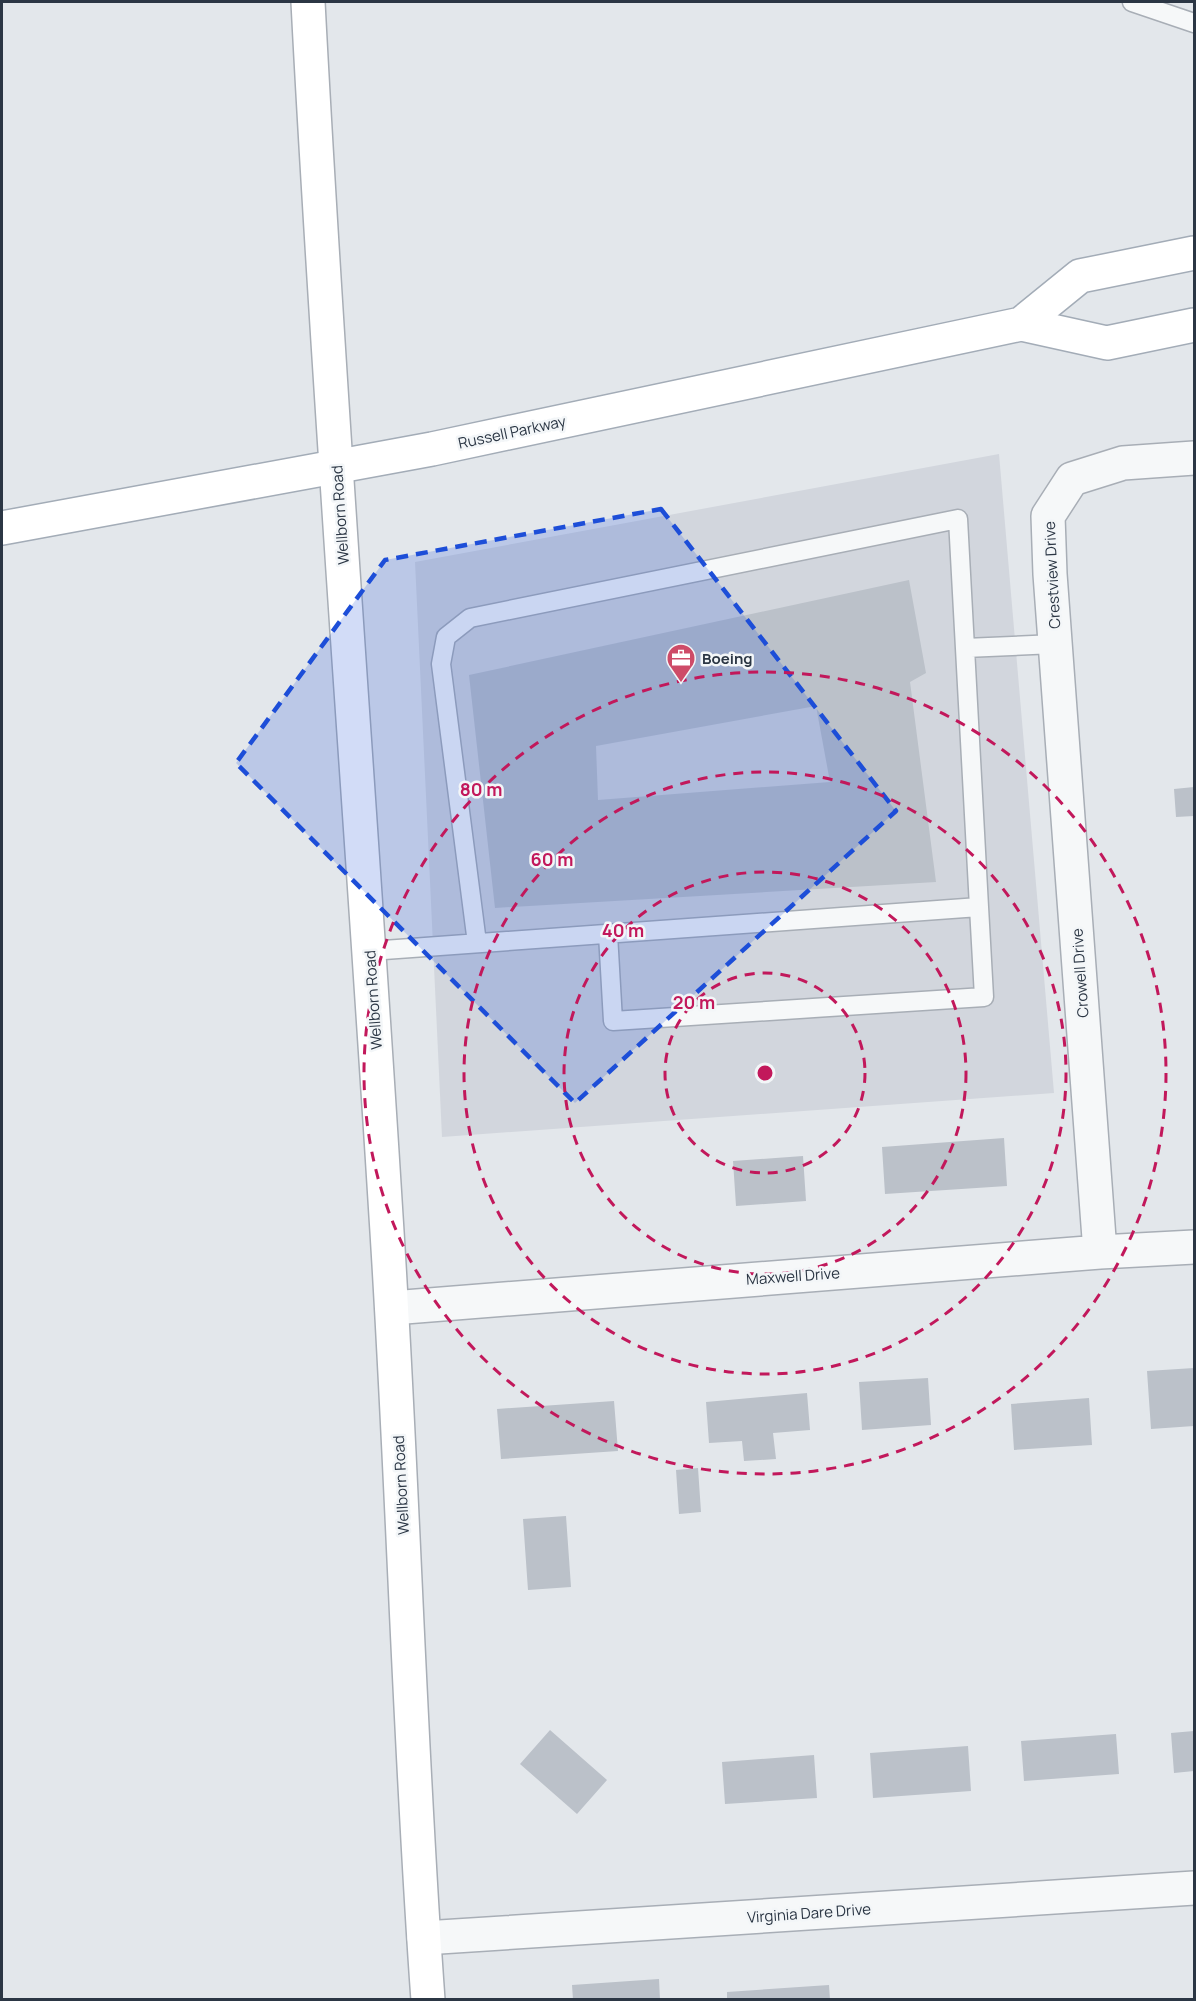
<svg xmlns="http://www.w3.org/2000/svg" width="1196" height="2001" font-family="Manrope,sans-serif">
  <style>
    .built { fill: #d2d6dd }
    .building { fill: #bbc1c9; fill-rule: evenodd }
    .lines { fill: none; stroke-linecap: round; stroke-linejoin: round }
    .lane-casing { stroke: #a8aeb6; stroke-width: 21 }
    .street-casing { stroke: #a8aeb6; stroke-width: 36 }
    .secondary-casing { stroke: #a8aeb6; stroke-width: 36 }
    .primary-casing { stroke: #a3acb7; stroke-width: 36 }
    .lane { stroke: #f6f8f9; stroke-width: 18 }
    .street { stroke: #f6f8f9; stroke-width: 33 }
    .secondary { stroke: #fff; stroke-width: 33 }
    .primary { stroke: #fff; stroke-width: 33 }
    .marked { fill: #1d4ed8; fill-opacity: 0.2; stroke: #1d4ed8; stroke-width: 4.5; stroke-dasharray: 12 8; stroke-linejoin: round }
    .ring { fill: none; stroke: #c2185b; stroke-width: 3; stroke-dasharray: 10 8 }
    .labels { text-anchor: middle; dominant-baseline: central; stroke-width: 5; stroke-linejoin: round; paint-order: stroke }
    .street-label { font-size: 15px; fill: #2b3644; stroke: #f3f6f8 }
    .poi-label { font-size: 15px; font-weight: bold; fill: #2b3644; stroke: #f3f6f8; text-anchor: start }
    .centre { fill: #c2185b; stroke: #f3f6f8; stroke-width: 3 }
    .ring-label { font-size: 18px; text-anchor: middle; font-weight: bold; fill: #c2185b; stroke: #f3f6f8; stroke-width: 5; stroke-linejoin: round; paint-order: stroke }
  </style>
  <rect width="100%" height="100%" fill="#e3e7eb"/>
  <path class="built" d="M999,454L1054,1093L442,1137L415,562Z"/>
  <path class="building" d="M909,580L926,673L910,682L936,882L495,908L469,675ZM816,706L830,782L598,800L596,746Z
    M1194,787V816L1176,817L1174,789Z
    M1004,1138L1007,1186L885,1194L882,1147Z
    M803,1156L806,1201L736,1206L733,1161Z
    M1194,1368V1426L1151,1429L1147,1371Z
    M928,1378L931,1425L862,1430L859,1382Z
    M807,1393L810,1430L773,1433L776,1459L744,1461L742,1441L709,1443L706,1402Z
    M1089,1398L1092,1445L1014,1450L1011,1404Z
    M614,1401L618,1451L501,1459L497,1409Z
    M698,1468L701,1512L679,1514L676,1470Z
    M566,1516L571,1587L528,1590L523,1519Z
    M550,1730L607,1780L577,1814L520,1764Z
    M1194,1731V1771L1174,1773L1171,1733Z
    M1116,1734L1119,1774L1024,1781L1021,1741Z
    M968,1746L971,1791L873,1798L870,1753Z
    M814,1755L817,1798L725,1804L722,1762Z
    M659,1979L660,2000H573L572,1985Z
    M829,1985L830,2000H727V1992Z"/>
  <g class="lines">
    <g class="lane-casing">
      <path id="lane" d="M1132,2L1194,23
        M965,648L1055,644
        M608,934L613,1021L984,997L979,907
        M370,951L979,907L958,519L470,618L446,637L441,664L477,943"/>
    </g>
    <g class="street-casing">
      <path id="street" d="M1100,1252L1050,574L1048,516L1072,479L1123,463L1194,458
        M392,1308L1100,1252L1194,1247
        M424,1938L1194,1888"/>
    </g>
    <g class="secondary-casing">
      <path id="secondary" d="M308,2C329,407 361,811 386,1216C403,1477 409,1739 428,2000"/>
    </g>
    <g class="primary-casing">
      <path id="primary" d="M1021,324L1080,276L1194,253
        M2,528L432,449L1021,324L1107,343L1194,325"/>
    </g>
    <use href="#lane" class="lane"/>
    <use href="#street" class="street"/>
    <use href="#secondary" class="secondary"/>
    <use href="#primary" class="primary"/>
  </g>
  <path class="marked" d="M661,509L896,811L575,1103L236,763L385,560Z"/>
  <g class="ring">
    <circle cx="765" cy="1073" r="100"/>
    <circle cx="765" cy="1073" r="201"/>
    <circle cx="765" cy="1073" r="301"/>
    <circle cx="765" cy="1073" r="401"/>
  </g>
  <defs>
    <g id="office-pin" transform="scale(1.5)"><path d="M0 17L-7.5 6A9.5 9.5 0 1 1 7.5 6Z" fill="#ce4b68" stroke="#f3f6f8"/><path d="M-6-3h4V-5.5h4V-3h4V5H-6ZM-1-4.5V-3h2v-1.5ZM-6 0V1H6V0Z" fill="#fff"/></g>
  </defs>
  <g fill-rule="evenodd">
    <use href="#office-pin" x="681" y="658"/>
  </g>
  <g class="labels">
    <g class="street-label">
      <text transform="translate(512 432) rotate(-12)">Russell Parkway</text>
      <text transform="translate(340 515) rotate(-94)">Wellborn Road</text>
      <text transform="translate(1052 575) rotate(-93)">Crestview Drive</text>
      <text transform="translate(1080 973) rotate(-94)">Crowell Drive</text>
      <text transform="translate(373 1000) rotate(-94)">Wellborn Road</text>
      <text transform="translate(793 1276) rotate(-4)">Maxwell Drive</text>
      <text transform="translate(401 1485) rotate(-93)">Wellborn Road</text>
      <text transform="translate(809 1913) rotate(-4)">Virginia Dare Drive</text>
    </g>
    <g class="poi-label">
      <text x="702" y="658">Boeing</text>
    </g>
  </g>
  <circle cx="765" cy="1073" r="9" class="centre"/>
  <g class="ring-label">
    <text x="481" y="796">80 m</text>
    <text x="552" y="866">60 m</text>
    <text x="623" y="937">40 m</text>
    <text x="694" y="1009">20 m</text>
  </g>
  <rect width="1196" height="2001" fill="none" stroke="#2b3644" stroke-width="6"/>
</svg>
